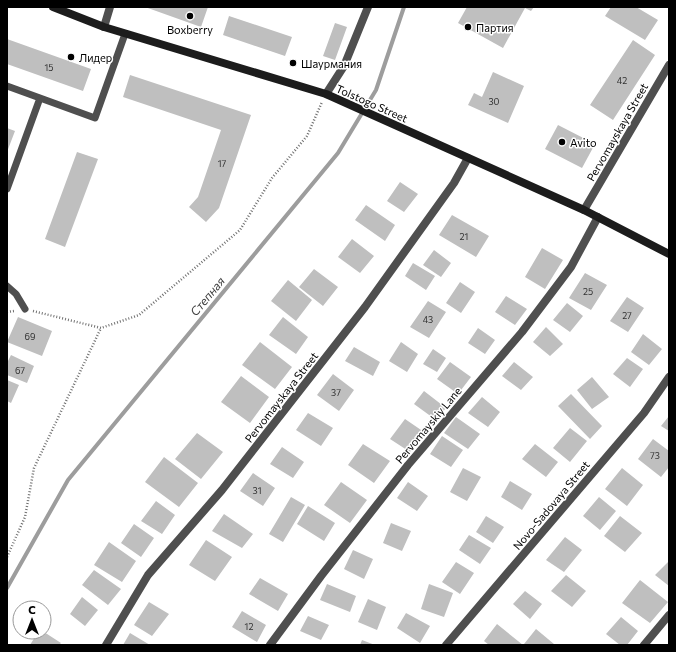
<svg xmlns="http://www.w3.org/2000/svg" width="676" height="652" font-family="Commissioner,sans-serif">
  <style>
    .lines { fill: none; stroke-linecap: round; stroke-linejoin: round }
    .stream { stroke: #9d9d9d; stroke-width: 4 }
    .building { fill: #bfbfbf }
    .path { stroke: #717171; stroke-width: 2.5; stroke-dasharray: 1 2; stroke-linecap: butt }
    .service { stroke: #4f4f4f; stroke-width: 7 }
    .minor { stroke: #4f4f4f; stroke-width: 8 }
    .secondary { stroke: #1c1c1c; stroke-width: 8 }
    .poi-dot { fill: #000; stroke: #fff; stroke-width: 1.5 }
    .labels { text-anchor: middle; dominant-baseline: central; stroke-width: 3; stroke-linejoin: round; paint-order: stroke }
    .number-label { font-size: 9px; fill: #303030 }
    .poi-label { font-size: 11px; fill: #000; stroke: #fff; text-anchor: start }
    .street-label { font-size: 11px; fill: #000; stroke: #fff }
    .water-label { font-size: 12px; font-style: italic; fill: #3e3e3e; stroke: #fff }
  </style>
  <rect width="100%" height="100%" fill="#fff"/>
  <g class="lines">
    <path class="stream" d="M7,588L68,480L338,153L376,90L404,7"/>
  </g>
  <path class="building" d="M145,7H208L201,27Z
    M467,7H534L531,11L525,8L503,48L458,23Z
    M611,7H636L658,20L645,40L605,16Z
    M229,16L292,37L285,56L223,35Z
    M335,23L347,27L335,60L323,56Z
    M7,39L91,69L83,91L7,64Z
    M633,40L655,55L613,120L590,105Z
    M493,72L524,86L508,123L468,105L474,93L482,97Z
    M130,75L251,115L219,208L206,222L189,207L198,197L221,130L123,97Z
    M558,125L595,144L582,168L545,149Z
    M7,128L15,131L7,152Z
    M77,152L98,159L65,247L45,239Z
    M400,182L418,194L404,212L387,201Z
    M366,205L395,225L385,241L355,220Z
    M452,215L489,236L476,257L439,235Z
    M352,239L374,256L360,273L338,257Z
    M542,248L563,260L545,289L525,277Z
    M434,250L451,263L441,277L423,265Z
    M413,263L435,276L426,290L405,276Z
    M314,269L338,287L323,306L299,287Z
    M585,273L607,285L591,310L569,298Z
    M288,280L312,300L296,321L271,301Z
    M460,282L475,292L461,313L446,303Z
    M506,296L527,309L515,325L495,312Z
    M627,297L644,308L628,332L610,321Z
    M428,301L446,312L429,338L410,327Z
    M567,303L583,316L570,332L553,320Z
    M18,317L52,331L42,356L7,342Z
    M283,317L308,337L296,354L269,335Z
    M546,327L563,344L550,356L533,342Z
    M478,328L495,340L485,354L468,343Z
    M643,334L662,349L649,365L631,352Z
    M260,342L292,367L275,389L242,365Z
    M401,342L418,354L407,372L389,361Z
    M354,347L380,362L373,376L345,361Z
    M433,349L446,358L437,372L423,364Z
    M11,355L34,366L27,383L7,375V363Z
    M627,358L643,369L630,387L613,374Z
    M450,362L471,377L458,394L437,379Z
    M514,362L533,377L521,390L502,376Z
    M333,374L354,390L339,411L317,395Z
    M241,376L269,397L250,423L221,402Z
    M592,377L609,397L592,409L577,390Z
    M7,380L19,385L11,403L7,401Z
    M424,391L446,408L436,420L414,404Z
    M571,394L602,426L590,439L558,406Z
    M482,397L500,412L488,427L468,413Z
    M308,413L333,428L321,446L296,430Z
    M669,416V431L661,426Z
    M456,417L480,434L468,449L444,433Z
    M405,419L424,432L410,452L390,439Z
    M570,428L587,441L570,462L553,448Z
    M197,433L223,452L201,479L175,459Z
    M442,436L463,450L451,467L430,454Z
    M653,439L669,451V467L661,477L638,459Z
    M363,444L390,461L374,483L348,465Z
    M535,444L558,462L546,477L522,459Z
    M282,447L304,462L293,478L270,464Z
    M164,457L198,483L179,507L145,482Z
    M463,468L481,477L467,501L450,492Z
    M622,468L643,485L627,506L605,489Z
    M253,473L275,488L263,506L240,491Z
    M510,481L532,494L522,510L501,497Z
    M341,482L367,500L350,523L324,505Z
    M408,482L428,496L417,511L397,498Z
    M291,497L305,505L283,542L269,534Z
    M599,497L616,511L600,530L583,516Z
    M156,501L175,515L162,534L141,521Z
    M308,506L335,523L324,541L297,524Z
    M224,514L253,534L242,548L212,531Z
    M486,516L504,527L493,543L476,532Z
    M620,516L642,533L625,552L604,536Z
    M391,523L411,531L402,551L383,543Z
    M134,524L154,538L141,557L121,543Z
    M469,535L491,548L480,564L459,550Z
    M565,537L582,550L564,572L546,560Z
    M206,540L232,557L215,581L189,565Z
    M109,542L136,561L122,582L94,565Z
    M353,550L373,559L364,579L344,569Z
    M669,561V586L655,575Z
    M456,562L474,573L460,594L442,582Z
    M94,570L121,589L108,605L82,585Z
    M566,575L586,591L572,607L551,591Z
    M260,578L288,594L278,611L249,594Z
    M640,580L668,602L650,623L622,603Z
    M327,584L356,596L350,612L320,600Z
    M429,584L453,593L444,617L421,609Z
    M525,591L542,604L530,619L513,604Z
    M82,597L98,610L85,626L70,614Z
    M368,599L386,607L377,630L358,622Z
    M149,602L169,614L152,636L134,625Z
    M242,611L266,625L257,642L232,627Z
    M406,613L430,626L420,643L397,628Z
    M308,616L329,625L321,640L300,631Z
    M621,617L638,631L627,645H620L606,634Z
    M497,624L523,645H489L484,641Z
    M536,629L554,644L553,645H525L524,644Z
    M38,632H44L61,643L59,645H30Z
    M130,633L150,645H123Z
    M362,640L375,645H360Z"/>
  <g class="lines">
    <path class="path" d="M33,311L101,328L139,315L240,230L272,178L307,136L322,102
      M7,312L14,311
      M7,557L25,517L34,468L101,328"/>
    <path class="service" d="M7,86L95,118L125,34
      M7,189L40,98
      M7,286L16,294L25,309"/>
    <path class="minor" d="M104,27L110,7
      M326,94L344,66L368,7
      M584,210L669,65
      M106,645L148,575L222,490L365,307L454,183L468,158
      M270,645L321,576L408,465L522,332L571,267L598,217
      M446,645L644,413L669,377
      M644,645L669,615"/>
    <path class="secondary" d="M53,7L104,27L326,94L584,210L669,254"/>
  </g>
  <g class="poi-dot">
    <circle cx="190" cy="16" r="4"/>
    <circle cx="468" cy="27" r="4"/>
    <circle cx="71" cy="57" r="4"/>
    <circle cx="293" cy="63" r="4"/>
    <circle cx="562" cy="142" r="4"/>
  </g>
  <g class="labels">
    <g class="number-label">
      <text x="49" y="67">15</text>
      <text x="622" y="80">42</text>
      <text x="494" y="101">30</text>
      <text x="222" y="163">17</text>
      <text x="464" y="236">21</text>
      <text x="588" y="291">25</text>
      <text x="627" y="315">27</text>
      <text x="428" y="319">43</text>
      <text x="30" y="336">69</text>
      <text x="20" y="370">67</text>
      <text x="336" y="392">37</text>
      <text x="655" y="455">73</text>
      <text x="257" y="490">31</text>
      <text x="249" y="626">12</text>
    </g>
    <g class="poi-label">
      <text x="476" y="27">Партия</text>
      <text x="190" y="29" text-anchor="middle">Boxberry</text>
      <text x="79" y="57">Лидер</text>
      <text x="301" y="63">Шаурмания</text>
      <text x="570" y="142">Avito</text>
    </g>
    <g class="street-label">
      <text transform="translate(372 103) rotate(24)">Tolstogo Street</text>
      <text transform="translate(617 132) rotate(-60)">Pervomayskaya Street</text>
      <text transform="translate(281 397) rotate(-52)">Pervomayskaya Street</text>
      <text transform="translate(428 425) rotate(-50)">Pervomayskiy Lane</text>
      <text transform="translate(551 505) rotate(-50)">Novo-Sadovaya Street</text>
    </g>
    <g class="water-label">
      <text transform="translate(207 296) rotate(-50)">Степная</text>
    </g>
  </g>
  <rect width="676" height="652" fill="none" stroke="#000000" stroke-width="16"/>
  <g transform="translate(32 620)"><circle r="19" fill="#ffffff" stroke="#999999"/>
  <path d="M0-3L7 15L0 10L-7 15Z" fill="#000000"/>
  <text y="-6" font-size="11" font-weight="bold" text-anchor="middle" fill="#000000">С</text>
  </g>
</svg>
